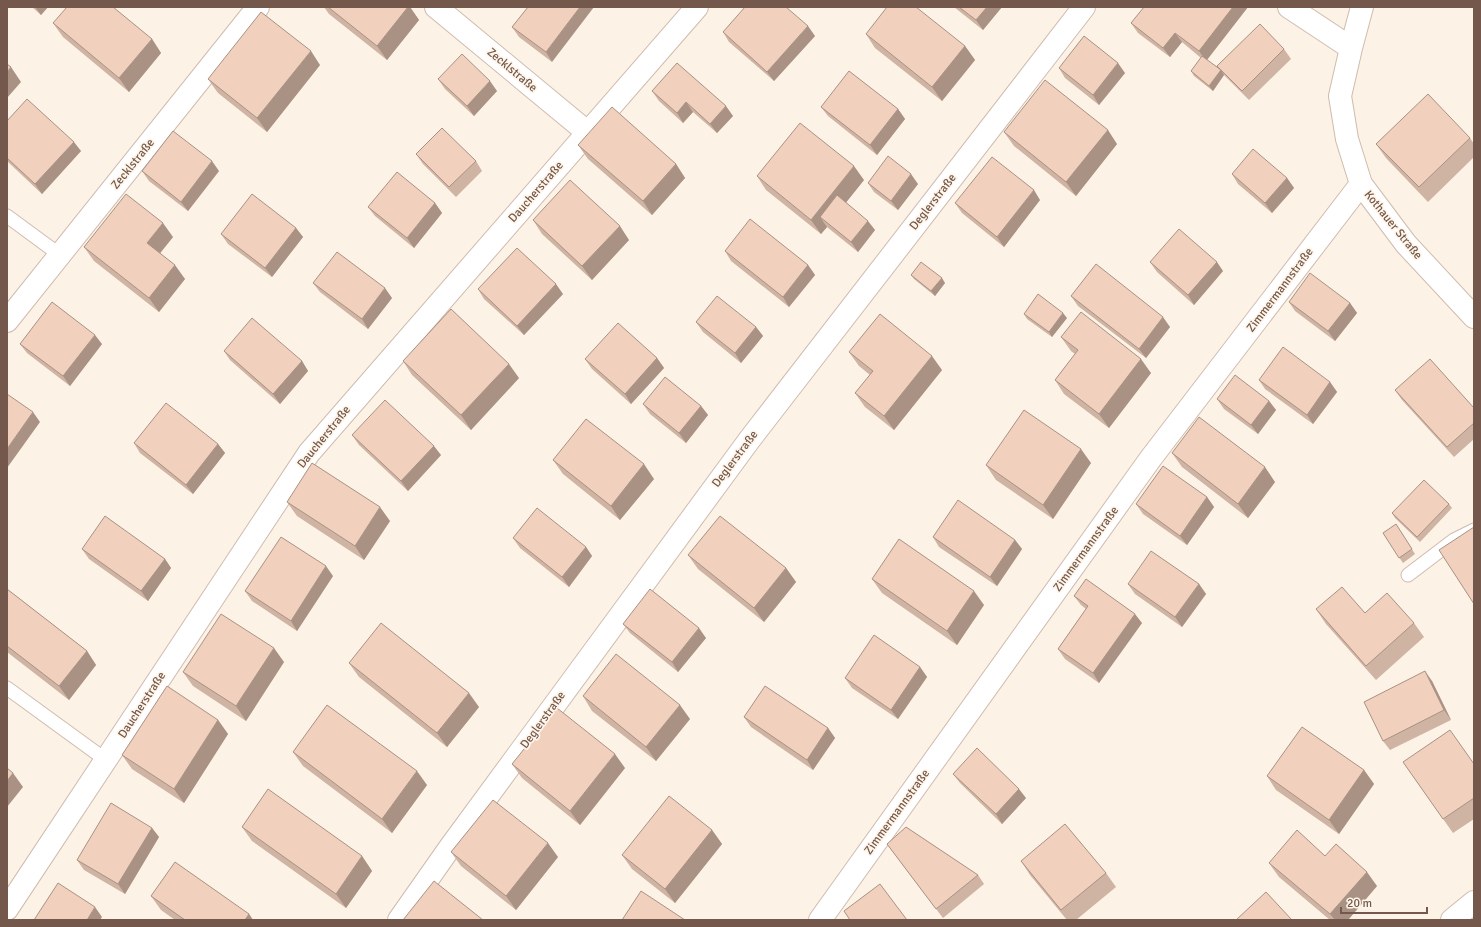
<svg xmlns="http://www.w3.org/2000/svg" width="1481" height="927" font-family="Signika,sans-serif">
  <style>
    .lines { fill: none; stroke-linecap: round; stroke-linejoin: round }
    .service-casing { stroke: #cfbcaf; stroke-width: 15 }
    .minor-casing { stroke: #cfbcaf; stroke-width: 24 }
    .service { stroke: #fff; stroke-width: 13 }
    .minor { stroke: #fff; stroke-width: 22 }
    .wall { fill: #cfb3a3 }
    .shaded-wall { fill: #a99284 }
    .building { fill: #f1d0bd; stroke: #a99284 }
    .labels { text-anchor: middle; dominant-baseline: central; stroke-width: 3.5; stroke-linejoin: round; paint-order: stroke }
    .street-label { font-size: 12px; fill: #74584b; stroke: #fff6eb }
  </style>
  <rect width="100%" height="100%" fill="#fcf2e5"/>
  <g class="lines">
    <g class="service-casing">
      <path id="service" d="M7,216L60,255
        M1408,575L1454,540L1474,530
        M7,688L106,760"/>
    </g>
    <g class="minor-casing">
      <path id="minor" d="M436,7L587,132
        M1289,7L1351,48
        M1362,7L1351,48L1340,96L1347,139L1361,184L1406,244L1474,317
        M7,321L258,7
        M7,909L309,453L697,7
        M399,920L451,846L750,439L1084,7
        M820,920L1151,458L1361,184
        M1452,920L1474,902"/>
    </g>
    <use href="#service" class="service"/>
    <use href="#minor" class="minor"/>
  </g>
  <path class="wall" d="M32,7H48L41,15Z
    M324,7H410L419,20L387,60L329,14Z
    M528,7L552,62L519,37L512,27Z
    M954,7H1002L983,30Z
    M1195,7H1248L1207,60L1221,70L1217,66L1284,49L1291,59L1249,100L1224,75L1213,91L1194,76L1191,71L1201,58L1182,42L1170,57L1138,33L1131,23Z
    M53,23L152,39L161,53L129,92L63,37Z
    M723,32L815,36L774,81L729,42Z
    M866,34L965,46L975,60L942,101L875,48Z
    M320,65L267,132L218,93L208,79Z
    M1059,68L1125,73L1099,105L1065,78Z
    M438,79L497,91L474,116L445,89Z
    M652,91L733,116L717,133L693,112L683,123L659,101Z
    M821,107L898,109L905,119L877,155L828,116Z
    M7,121L81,151L42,194L7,161Z
    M1004,132L1117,144L1076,196L1014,146Z
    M1470,138L1474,144V157L1428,202L1386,158L1376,144Z
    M578,145L676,164L685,178L652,215L588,159Z
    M416,154L476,161L482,171L456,197L423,164Z
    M142,171H219L188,211L149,181Z
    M1232,174L1287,178L1294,188L1272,213L1238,184Z
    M757,176L864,180L846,202L875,230L858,252L827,227L821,234L766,190Z
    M868,183L918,184L898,210L874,192Z
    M1040,200L1004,247L962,213L955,203Z
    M435,203L442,213L414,248L375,216L368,207Z
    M533,220L629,240L592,280L542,234Z
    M296,228L303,237L272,277L228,244L221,234Z
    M173,237L160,253L185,279L159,312L94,261L84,247Z
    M725,251L808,265L815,275L789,307L731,261Z
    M1150,262L1223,271L1194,305L1157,272Z
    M911,275L945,283L935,296L914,279Z
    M313,283L392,298L368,329L320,292Z
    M478,289L563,294L524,335L484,299Z
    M1071,296L1170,327L1146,358L1078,306Z
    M1289,302L1350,303L1357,313L1335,341L1295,311Z
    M1024,314L1067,318L1052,337L1027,319Z
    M696,322L756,327L763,336L741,363L703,332Z
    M1061,337L1151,373L1109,428L1064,394L1055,380L1075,354L1071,351Z
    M20,344H102L70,386L27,353Z
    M224,351L302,361L308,371L280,404L230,360Z
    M849,352L942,370L894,430L865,407L855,393L870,375L859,366Z
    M657,358L664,368L631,404L592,369L585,359Z
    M403,361L519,378L471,430L412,375Z
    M1259,380L1330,382L1337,392L1313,424L1265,389Z
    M1395,390L1474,408V439L1454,457L1402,400Z
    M1217,399L1269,401L1276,410L1258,434L1224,409Z
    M643,404L701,406L708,415L686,443L650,414Z
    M352,435L441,455L408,491L359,445Z
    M134,443L218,444L225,453L193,494L140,453Z
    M1172,453L1275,482L1248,518L1182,467Z
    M553,460L654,479L620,520L563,474Z
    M1091,463L1053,519L996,480L986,465Z
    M1207,497L1214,507L1187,545L1143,514L1136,504Z
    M287,502L390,521L364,560L297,516Z
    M1449,504L1452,508L1420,542L1395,518L1392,513Z
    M1396,524L1415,554L1403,563L1383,533Z
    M933,537L1015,540L1022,549L997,586L939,547Z
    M513,538L586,547L592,556L569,587L520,548Z
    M82,549L165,559L171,568L148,601L89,559Z
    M688,555L786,568L796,582L764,622L698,569Z
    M333,576L297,631L252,601L245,591Z
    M872,579L984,605L957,645L882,593Z
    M1128,584H1199L1206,594L1182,627L1135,594Z
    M7,589L87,651L96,665L69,700L7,652Z
    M1074,596L1142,623L1099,683L1065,659L1058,649L1086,609L1081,605Z
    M1316,609L1365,613L1414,623L1424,637L1376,680L1326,624Z
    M623,624L706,638L678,672L630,633Z
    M284,662L246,721L193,686L183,672Z
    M349,663L479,707L447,747L359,677Z
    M920,667L927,677L898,719L852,688L845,678Z
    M1432,681L1451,720L1390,750L1383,741Z
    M583,696L690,719L656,761L592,711Z
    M744,717L828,728L835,738L813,770L751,727Z
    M218,720L228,734L184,803L132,769L122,755Z
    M293,752L427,785L392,833L303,766Z
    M1403,762L1474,764V819L1453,833Z
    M512,764L625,768L580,825L522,778Z
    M1364,770L1374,784L1339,834L1276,790L1267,776Z
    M953,774L1026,798L1002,824L960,783Z
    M242,827L362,856L372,871L346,908L252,841Z
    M152,828L159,837L125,894L84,870L77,860Z
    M712,830L722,844L675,903L632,869L622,855Z
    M887,844L978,875L984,884L943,918Z
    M451,852L558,857L516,910L461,866Z
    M1325,856L1377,886L1348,920H1330L1279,877L1269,863Z
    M1021,861L1106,873L1116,887L1076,920H1067L1030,875Z
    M151,896L249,914L253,920H175L161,910Z"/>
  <path class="shaded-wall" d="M35,7H48L41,15Z
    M408,7H410L419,20L387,60L377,46Z
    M580,7H594L552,62L546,52Z
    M987,7H1002L983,30L976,20Z
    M1233,7H1248L1206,61L1199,51Z
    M808,26L815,36L774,81L767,72Z
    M1175,33L1182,42L1170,57L1163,48Z
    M152,39L161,53L129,92L119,78Z
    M965,46L975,60L942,101L932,87Z
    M311,51L320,65L267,132L257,118Z
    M1118,63L1125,73L1099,105L1093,95Z
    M11,67L21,82L7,98V72Z
    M1221,70L1224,75L1213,91L1209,86Z
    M490,81L497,91L474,116L467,106Z
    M686,102L693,112L683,123L677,113Z
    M726,106L733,116L717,133L710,124Z
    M898,109L905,119L877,155L870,145Z
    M1108,130L1117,144L1076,196L1066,182Z
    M74,142L81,151L42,194L35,184Z
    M212,161L219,171L188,211L181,202Z
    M676,164L685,178L652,215L643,201Z
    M854,166L864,180L829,224L820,217L827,227L821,234L811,220Z
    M911,174L918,184L898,210L891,201Z
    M1287,178L1294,188L1272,213L1265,203Z
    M1034,190L1040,200L1004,247L997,237Z
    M435,203L442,213L414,248L407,238Z
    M868,221L875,230L858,252L851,242Z
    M163,223L173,237L157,257L147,243Z
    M620,226L629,240L592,280L582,266Z
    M296,228L303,237L272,277L265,268Z
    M1217,262L1223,271L1194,305L1188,295Z
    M175,265L185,279L159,312L149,298Z
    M808,265L815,275L789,307L783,297Z
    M942,278L945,283L935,296L931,291Z
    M556,284L563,294L524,335L517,326Z
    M385,288L392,298L368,329L362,319Z
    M1350,303L1357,313L1335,341L1328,331Z
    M1063,313L1067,318L1052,337L1049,332Z
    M1163,317L1170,327L1146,358L1139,349Z
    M756,327L763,336L741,363L735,353Z
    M95,335L102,344L70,386L63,376Z
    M932,356L942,370L894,430L884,416Z
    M657,358L664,368L631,404L625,394Z
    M1141,359L1151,373L1109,428L1099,414Z
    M302,361L308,371L280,404L273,394Z
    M509,364L519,378L471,430L461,415Z
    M1330,382L1337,392L1313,424L1307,415Z
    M1269,401L1276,410L1258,434L1251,425Z
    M701,406L708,415L686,443L679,433Z
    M33,412L40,422L7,468V449Z
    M218,444L225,453L193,494L186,485Z
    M434,446L441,455L408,491L401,481Z
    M1081,449L1091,463L1053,519L1043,505Z
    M644,464L654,479L620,520L611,506Z
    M1265,467L1275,482L1248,518L1238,504Z
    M1207,497L1214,507L1187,545L1180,536Z
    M380,507L390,521L364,560L355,546Z
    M1015,540L1022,549L997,586L990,577Z
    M586,547L592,556L569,587L562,577Z
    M165,559L171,568L148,601L141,591Z
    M326,566L333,576L297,631L291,621Z
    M786,568L796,582L764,622L754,608Z
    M1199,584L1206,594L1182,627L1175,617Z
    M974,591L984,605L957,645L947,631Z
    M1135,614L1142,623L1099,683L1093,673Z
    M699,628L706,638L678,672L672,662Z
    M274,648L284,662L246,721L236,706Z
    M87,651L96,665L69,700L59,686Z
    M920,667L927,677L898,719L891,710Z
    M1425,671L1432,681L1451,720L1444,710Z
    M469,693L479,707L447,747L437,733Z
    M680,705L690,719L656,761L646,747Z
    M218,720L228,734L184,803L174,789Z
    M828,728L835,738L813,770L807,760Z
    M615,754L625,768L580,825L570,811Z
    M1364,770L1374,784L1339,834L1329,820Z
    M417,771L427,785L392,833L382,819Z
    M13,773L23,787L7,807V781Z
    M1019,789L1026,798L1002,824L996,814Z
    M152,828L159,837L125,894L118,884Z
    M712,830L722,844L675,903L665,889Z
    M548,843L558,857L516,910L506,896Z
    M362,856L372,871L346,908L336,894Z
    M1367,872L1377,886L1348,920H1335L1330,914Z
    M95,907L102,917L100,920H87Z
    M249,914L253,920H245Z"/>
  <path class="building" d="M67,7H113L152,39L119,78L53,23Z
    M328,7H408L377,46Z
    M528,7H580L546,52L512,27Z
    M745,7H786L808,26L767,72L723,32Z
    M887,7H916L965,46L932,87L866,34Z
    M959,7H987L976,20Z
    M1144,7H1233L1199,51L1175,33L1163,48L1131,23Z
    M261,12L311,51L257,118L208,79Z
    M1260,24L1284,49L1242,91L1217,66Z
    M1084,36L1118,63L1093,95L1059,68Z
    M462,54L490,81L467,106L438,79Z
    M1202,56L1221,70L1209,86L1191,71Z
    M677,63L726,106L710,124L686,102L677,113L652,91Z
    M7,64L11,67L7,72Z
    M849,71L898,109L870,145L821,107Z
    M1045,80L1108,130L1066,182L1004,132Z
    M1428,94L1470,138L1419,187L1376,144Z
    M27,99L74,142L35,184L7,158V121Z
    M612,107L676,164L643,201L578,145Z
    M800,123L854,166L811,220L757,176Z
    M442,128L476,161L449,187L416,154Z
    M173,131L212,161L181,202L142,171Z
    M1253,149L1287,178L1265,203L1232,174Z
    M888,156L911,174L891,201L868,183Z
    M992,157L1034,190L997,237L955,203Z
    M397,172L435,203L407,238L368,207Z
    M570,180L620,226L582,266L533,220Z
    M126,194L163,223L147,243L175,265L149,298L84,247Z
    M252,194L296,228L265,268L221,234Z
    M837,195L868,221L851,242L820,217Z
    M750,219L808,265L783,297L725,251Z
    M1179,229L1217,262L1188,295L1150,262Z
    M517,248L556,284L517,326L478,289Z
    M337,252L385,288L362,319L313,283Z
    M921,262L942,278L931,291L911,275Z
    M1096,264L1163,317L1139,349L1071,296Z
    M1310,273L1350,303L1328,331L1289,302Z
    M1038,294L1063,313L1049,332L1024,314Z
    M717,296L756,327L735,353L696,322Z
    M52,302L95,335L63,376L20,344Z
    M451,309L509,364L461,415L403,361Z
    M1081,312L1141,359L1099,414L1055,380L1078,350L1061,337Z
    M880,314L932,356L884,416L855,393L873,371L849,352Z
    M252,318L302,361L273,394L224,351Z
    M618,323L657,358L625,394L585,359Z
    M1283,347L1330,382L1307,415L1259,380Z
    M1430,359L1474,408V423L1447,447L1395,390Z
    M1235,375L1269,401L1251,425L1217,399Z
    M665,377L701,406L679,433L643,404Z
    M7,394L33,412L7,449Z
    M385,400L434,446L401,481L352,435Z
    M166,403L218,444L186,485L134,443Z
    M1024,410L1081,449L1043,505L986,465Z
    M1199,417L1265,467L1238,504L1172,453Z
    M586,419L644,464L611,506L553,460Z
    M312,463L380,507L355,546L287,502Z
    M1163,466L1207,497L1180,536L1136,504Z
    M1424,480L1449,504L1417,537L1392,513Z
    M958,500L1015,540L990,577L933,537Z
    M537,508L586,547L562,577L513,538Z
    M105,516L165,559L141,591L82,549Z
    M720,516L786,568L754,608L688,555Z
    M1396,524L1412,549L1399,558L1383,533Z
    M1474,527V604L1439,550Z
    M281,537L326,566L291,621L245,591Z
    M899,539L974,591L947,631L872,579Z
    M1151,551L1199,584L1175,617L1128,584Z
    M1086,579L1135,614L1093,673L1058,649L1088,606L1074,596Z
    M1342,587L1365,613L1387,593L1414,623L1366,666L1316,609Z
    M7,589L87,651L59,686L7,646Z
    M650,589L699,628L672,662L623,624Z
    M221,614L274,648L236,706L183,672Z
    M381,623L469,693L437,733L349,663Z
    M874,635L920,667L891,710L845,678Z
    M616,654L680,705L646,747L583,696Z
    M1425,671L1444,710L1383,741L1364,702Z
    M167,686L218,720L174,789L122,755Z
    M765,686L828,728L807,760L744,717Z
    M327,705L417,771L382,819L293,752Z
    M557,708L615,754L570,811L512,764Z
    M1302,727L1364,770L1329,820L1267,776Z
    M1450,730L1474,764V798L1443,819L1403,762Z
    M977,748L1019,789L996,814L953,774Z
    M7,768L13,773L7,781Z
    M268,789L362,856L336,894L242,827Z
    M669,796L712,830L665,889L622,855Z
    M493,800L548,843L506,896L451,852Z
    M111,803L152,828L118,884L77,860Z
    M1065,824L1106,873L1061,910L1021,861Z
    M906,827L978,875L936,909L887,844Z
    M1297,830L1325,856L1336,844L1367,872L1330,914L1269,863Z
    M175,862L249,914L245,920H185L151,896Z
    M434,881L483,920H403Z
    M58,883L95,907L87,920H34Z
    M880,884L907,920H850L844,911Z
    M641,891L685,920H622Z
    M1266,892L1292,920H1236Z"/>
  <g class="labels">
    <g class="street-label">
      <text transform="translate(512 70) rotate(40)">Zecklstraße</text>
      <text transform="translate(133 164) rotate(-51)">Zecklstraße</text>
      <text transform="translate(536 192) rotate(-49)">Daucherstraße</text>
      <text transform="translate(933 202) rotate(-52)">Deglerstraße</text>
      <text transform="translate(1393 225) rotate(51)">Kothauer Straße</text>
      <text transform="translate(1280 290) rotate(-53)">Zimmermannstraße</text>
      <text transform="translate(324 437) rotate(-51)">Daucherstraße</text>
      <text transform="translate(735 459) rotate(-53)">Deglerstraße</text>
      <text transform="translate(1086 549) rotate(-54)">Zimmermannstraße</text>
      <text transform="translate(142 705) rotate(-57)">Daucherstraße</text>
      <text transform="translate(543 720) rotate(-54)">Deglerstraße</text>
      <text transform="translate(897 812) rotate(-54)">Zimmermannstraße</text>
    </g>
  </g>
  <rect width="1481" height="927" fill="none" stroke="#74584b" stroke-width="16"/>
  <path d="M1341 907v6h86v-6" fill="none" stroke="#74584b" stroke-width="2"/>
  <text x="1347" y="907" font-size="12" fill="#74584b" stroke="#fff6eb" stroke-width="3" paint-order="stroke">20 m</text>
</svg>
